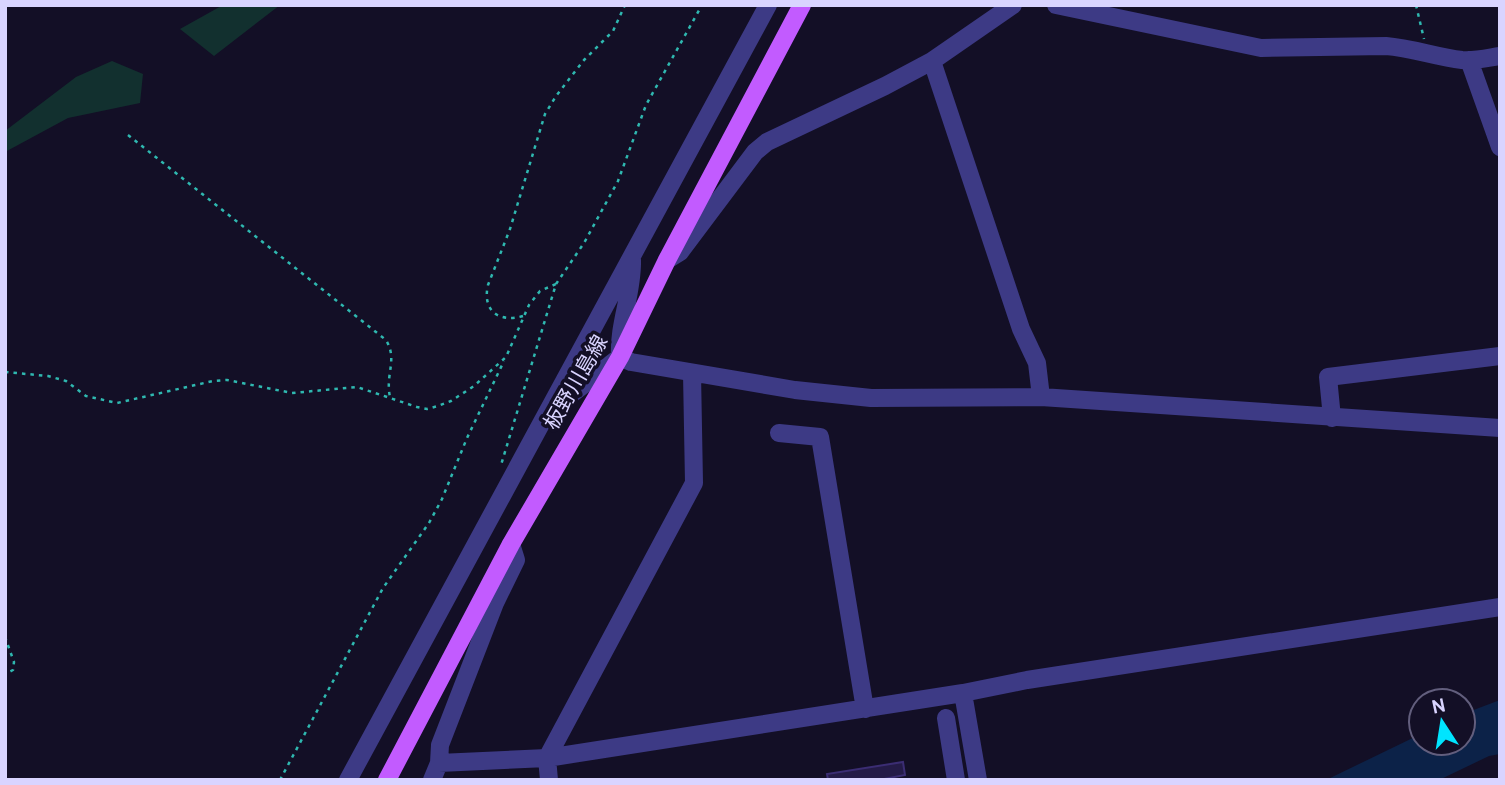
<svg xmlns="http://www.w3.org/2000/svg" width="1505" height="785" font-family="Overpass,'Noto Sans JP',sans-serif">
  <style>
    .green { fill: #12302f }
    .water { fill: #0c2248 }
    .building { fill: #241b47; stroke: #3b2d73; stroke-width: 2 }
    .lines { fill: none; stroke-linecap: round; stroke-linejoin: round }
    .path { stroke: #2fb8b0; stroke-width: 2.5; stroke-dasharray: 3.5 5; stroke-linecap: butt }
    .minor { stroke: #3d3a85; stroke-width: 18 }
    .major { stroke: #c25bff; stroke-width: 18 }
    .labels { text-anchor: middle; dominant-baseline: central; stroke-width: 7; stroke-linejoin: round; paint-order: stroke }
    .street-label { font-size: 21px; fill: #d9d4ff; stroke: #130f26 }
  </style>
  <rect width="100%" height="100%" fill="#130f26"/>
  <path class="green" d="M223,5H280L214,56L180,29Z
    M112,61L143,74L140,103L68,118L5,152V131L76,77Z"/>
  <path class="water" d="M1500,700V754L1489,756L1439,780H1326L1421,734V743H1463V714Z"/>
  <path class="building" d="M903,762L905,775L879,780H828L827,774Z"/>
  <g class="lines">
    <path class="path" d="M1416,5L1424,39
      M128,135L386,340C398,360 385,374 390,397
      M556,284L584,243L618,181L646,105L702,5
      M523,316C499,323 482,311 488,285L510,229L545,114L556,96L584,60L613,31L625,5
      M5,372L48,376L66,381L86,396L117,403L213,381L227,380L292,393L357,387L417,407L427,409L438,406L451,401L474,386L506,357L529,305L540,291L556,284L501,465
      M5,637L14,662L13,670L5,674
      M280,780L383,588L429,523L442,499L467,438L504,361"/>
    <path class="minor" d="M1056,5L1261,48L1386,46C1412,48 1436,57 1462,60C1475,61 1487,58 1500,56
      M1469,60L1500,147
      M932,61L1021,329L1037,363L1041,397
      M667,260L680,252L755,152L767,142L885,86L932,61L1013,5
      M620,357L631,362L795,390L871,398L1041,397L1500,428
      M620,357C618,324 633,293 632,260
      M553,408L620,357
      M1332,418L1328,377L1500,356
      M779,433L820,437L865,709
      M963,693L978,780
      M946,718L956,780
      M439,763L547,758L963,693L1027,680L1500,607
      M348,780L768,5
      M432,780L439,763L440,745L495,603L516,560L511,544
      M549,780L547,758L694,483L692,373"/>
    <path class="major" d="M387,780L511,544L620,357L667,260L802,5"/>
  </g>
  <g class="labels">
    <g class="street-label">
      <text transform="translate(577 383) rotate(-60)">板野川島線</text>
    </g>
  </g>
  <rect width="1505" height="785" fill="none" stroke="#d9d4ff" stroke-width="14"/>
  <g transform="translate(1442 722) rotate(348)"><circle r="33" fill="#130f26" stroke="#625e7d" stroke-width="2"/>
  <path d="M0-5L12 26L0 18L-12 26Z" fill="#00e5ff"/>
  <text y="-10" font-size="19" font-weight="bold" text-anchor="middle" fill="#d9d4ff">N</text>
  </g>
</svg>
